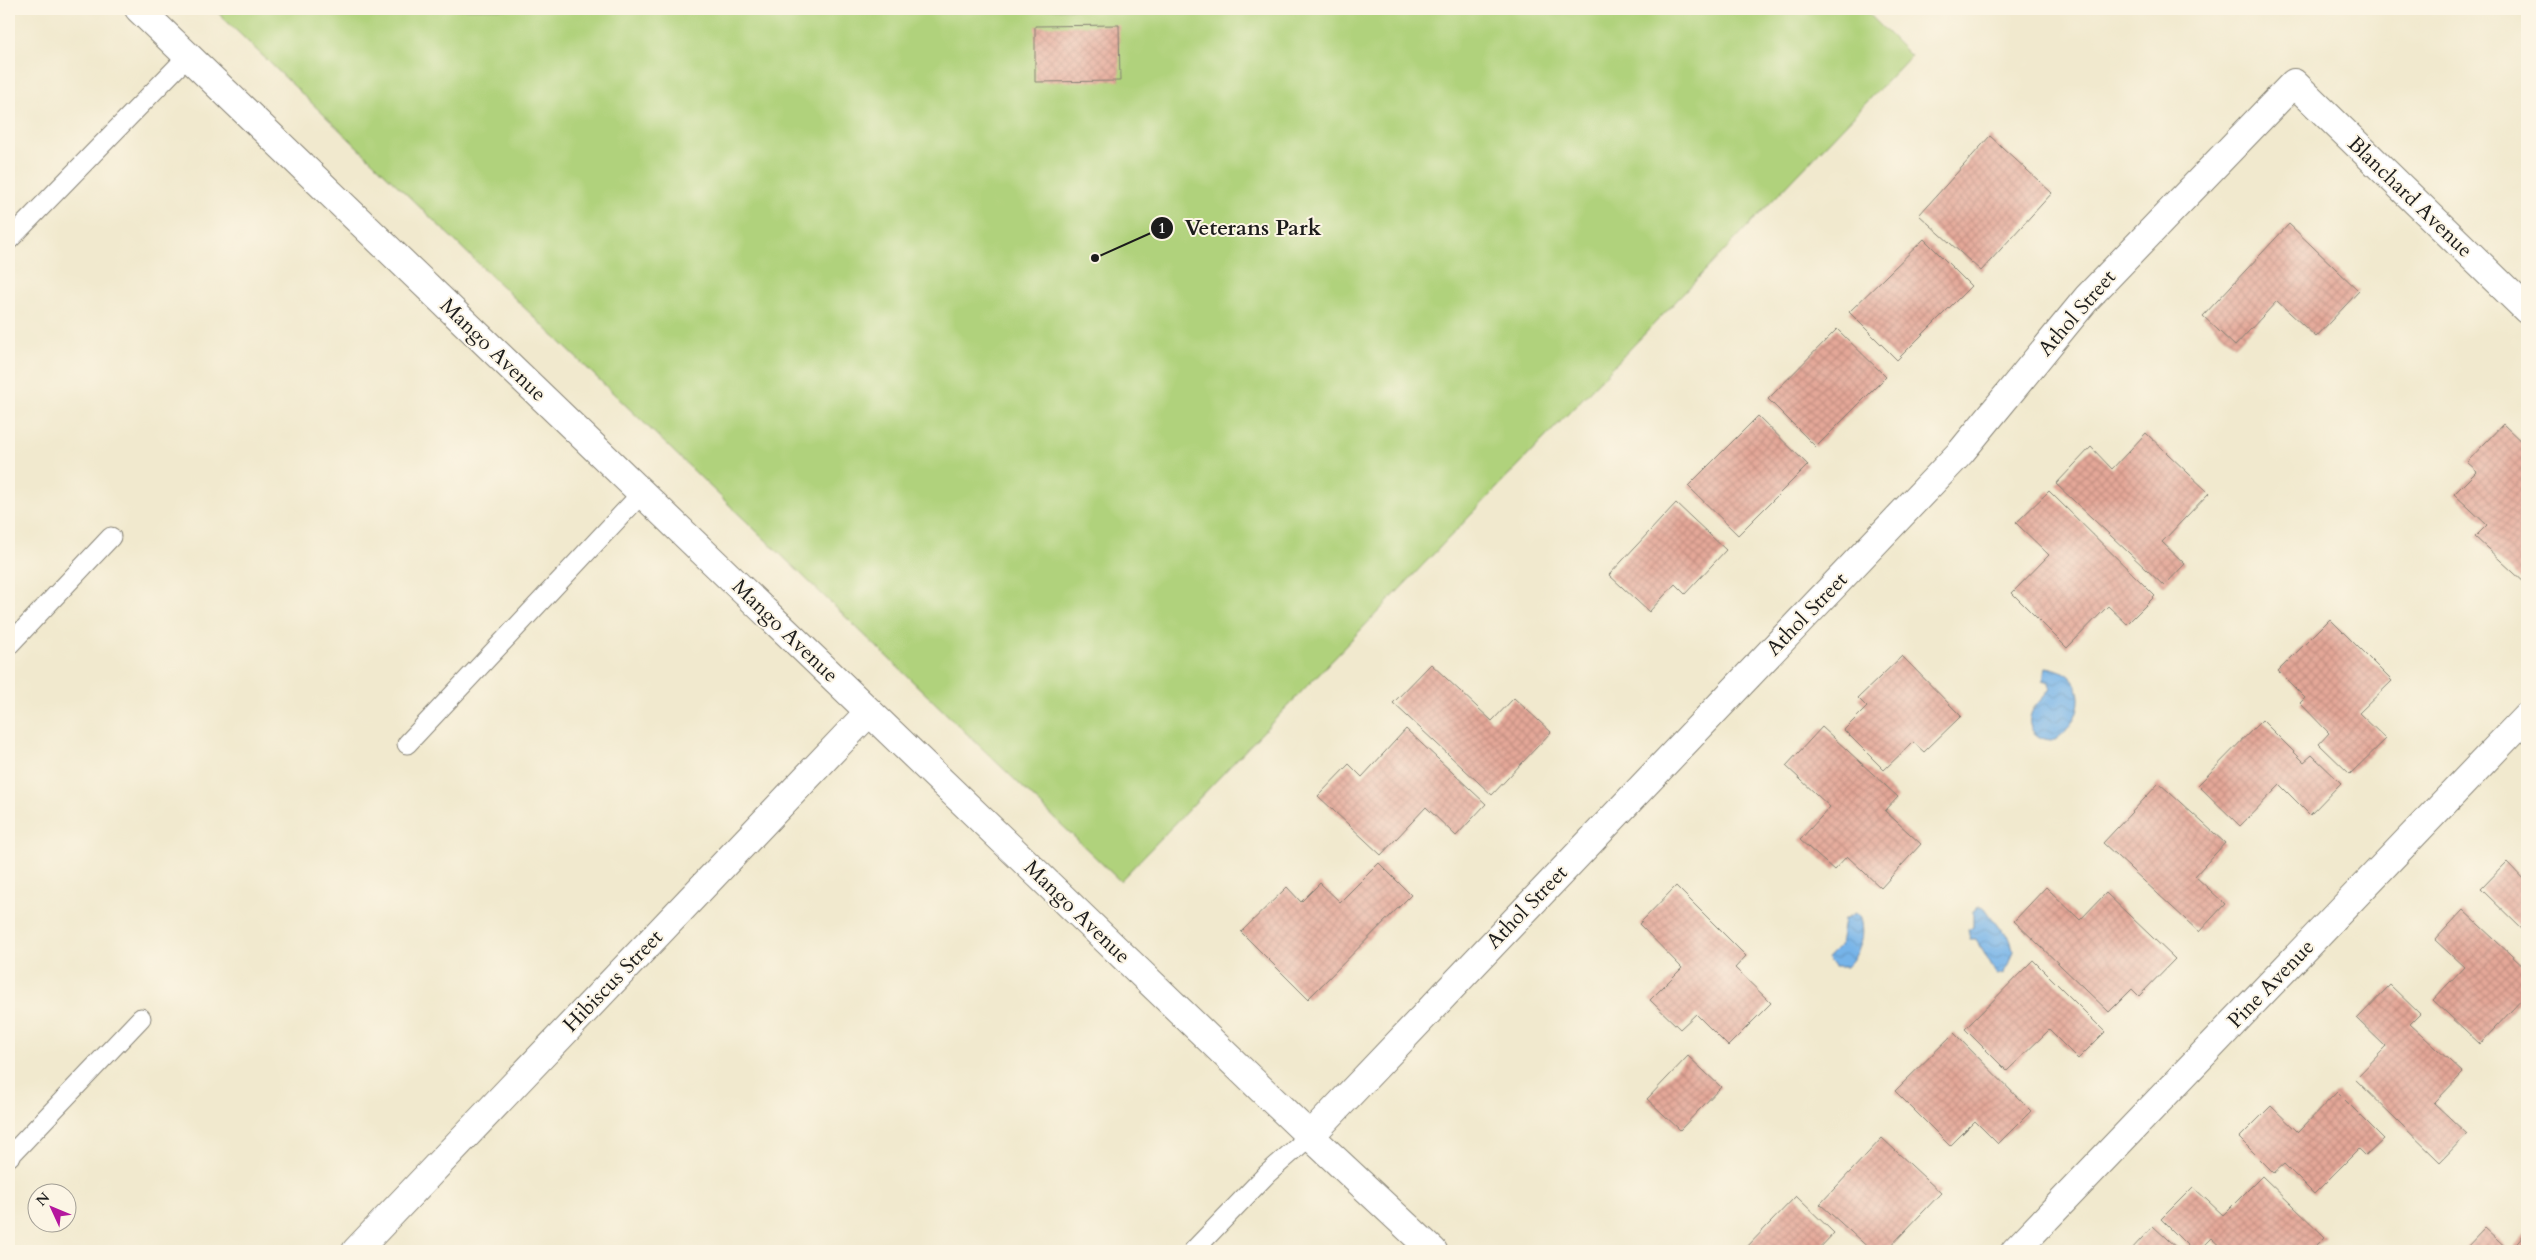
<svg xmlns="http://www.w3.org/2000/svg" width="2536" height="1260" font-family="Cardo,serif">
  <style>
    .green { fill: #b0d27b; stroke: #66774c }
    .water { fill: url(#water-waves); stroke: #496882 }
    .building { fill: url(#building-cross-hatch) }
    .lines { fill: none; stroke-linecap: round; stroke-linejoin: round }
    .service-casing { stroke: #868275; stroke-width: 21 }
    .minor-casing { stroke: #868275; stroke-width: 30 }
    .tertiary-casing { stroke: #868275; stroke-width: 30 }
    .service { stroke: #fff; stroke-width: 19 }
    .minor { stroke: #fff; stroke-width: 28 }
    .tertiary { stroke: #fff; stroke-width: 28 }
    .labels { text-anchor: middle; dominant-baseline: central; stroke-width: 4; stroke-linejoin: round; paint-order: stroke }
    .street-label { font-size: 21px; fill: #1c1c1c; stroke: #fcf5e5 }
    .leader { fill: none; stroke: #1c1c1c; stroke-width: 2 }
    .callout-dot { fill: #1c1c1c; stroke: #fcf5e5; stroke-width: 2 }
    .mark-label { font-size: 15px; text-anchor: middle; font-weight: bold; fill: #fff }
    .callout-label { font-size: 22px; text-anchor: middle; font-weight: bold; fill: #1c1c1c; stroke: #fcf5e5; stroke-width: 4; stroke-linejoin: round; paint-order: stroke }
  </style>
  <defs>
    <pattern id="water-waves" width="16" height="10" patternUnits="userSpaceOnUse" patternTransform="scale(1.25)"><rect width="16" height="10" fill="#76b4e9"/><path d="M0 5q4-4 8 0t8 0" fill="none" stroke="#669ac7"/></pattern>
    <pattern id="building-cross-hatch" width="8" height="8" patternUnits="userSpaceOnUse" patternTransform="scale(1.25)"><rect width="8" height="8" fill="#e4a798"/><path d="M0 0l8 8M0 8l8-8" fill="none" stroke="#c38f82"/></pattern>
  </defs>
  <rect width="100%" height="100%" fill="#fcf5e5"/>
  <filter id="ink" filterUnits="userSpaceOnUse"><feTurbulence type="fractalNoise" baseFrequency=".02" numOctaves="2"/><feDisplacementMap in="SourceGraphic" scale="10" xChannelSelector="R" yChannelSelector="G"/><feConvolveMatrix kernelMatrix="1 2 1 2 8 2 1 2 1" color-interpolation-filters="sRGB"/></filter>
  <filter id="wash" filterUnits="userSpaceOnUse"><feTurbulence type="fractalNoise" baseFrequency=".0096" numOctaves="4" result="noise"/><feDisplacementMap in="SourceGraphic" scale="20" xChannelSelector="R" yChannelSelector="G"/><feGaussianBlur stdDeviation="1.12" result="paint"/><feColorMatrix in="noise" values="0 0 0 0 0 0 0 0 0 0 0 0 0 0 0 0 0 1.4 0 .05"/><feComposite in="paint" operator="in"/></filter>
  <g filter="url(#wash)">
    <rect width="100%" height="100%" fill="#f1e9ce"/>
    <path class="green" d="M214,9H1864L1911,56L1120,881Z"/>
    <path class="water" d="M2046,667C2091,673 2086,719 2055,740C2040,741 2025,731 2031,714C2034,704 2045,698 2050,688L2049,682L2043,680Z
      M1979,907L1985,908L1999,928L2008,935L2011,942L2013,951L2005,973L1997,975L1995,972L1976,939H1970L1968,930L1973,927V911Z
      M1855,913L1860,916C1867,934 1860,954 1846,967H1834L1827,958L1840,945L1844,919Z"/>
    <g id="blocks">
      <path class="building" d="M1119,25L1120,81L1035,82V26Z
        M1990,136L2052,193L1981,271L1919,215Z
        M2289,224L2359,291L2316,337L2277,301L2235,346L2203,316Z
        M1924,239L1971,286L1897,360L1849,312Z
        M1837,329L1886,377L1816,447L1768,399Z
        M1758,416L1808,465L1738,535L1688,486Z
        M2503,424L2527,447L2526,584L2475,537L2487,525L2454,494L2477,471L2467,462Z
        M2146,433L2209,493L2162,542L2185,564L2164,586L2056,484L2091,447L2112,469Z
        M2049,491L2155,596L2127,624L2108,606L2067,648L2012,593L2049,555L2016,523Z
        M1676,503L1726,550L1685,594L1675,584L1649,612L1609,575Z
        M2330,619L2392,681L2359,713L2386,739L2350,774L2319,744L2329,733L2300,703L2305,698L2278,671Z
        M1902,656L1961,716L1924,752L1913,742L1884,770L1844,730L1867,707L1858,698Z
        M1431,664L1492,721L1514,698L1551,732L1492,795L1393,703Z
        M2262,720L2304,762L2312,755L2341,783L2310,815L2280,785L2240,826L2198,785Z
        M1822,727L1898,797L1885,811L1921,844L1881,888L1847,856L1834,870L1800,840L1830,807L1786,766Z
        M1406,729L1486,804L1456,836L1426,807L1381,855L1318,796L1349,764L1362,777Z
        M2159,783L2225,843L2195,876L2225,904L2199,932L2103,843Z
        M2507,862L2527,883V934L2481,889Z
        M1379,863L1411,895L1308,999L1241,932L1287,887L1301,902L1320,883L1340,902Z
        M1676,886L1746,956L1735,968L1771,1003L1728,1046L1696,1014L1680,1029L1650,1000L1682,968L1639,924Z
        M2046,887L2080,920L2106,893L2175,959L2139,996L2132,989L2109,1012L2014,921Z
        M2463,910L2527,970V994L2480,1044L2433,1000L2464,967L2435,940Z
        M2033,960L2105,1032L2078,1059L2049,1030L2007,1071L1965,1029Z
        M2390,985L2420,1014L2410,1024L2463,1073L2434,1103L2467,1134L2440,1162L2355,1079L2386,1047L2357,1019Z
        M1954,1033L2031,1111L1998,1144L1975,1121L1950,1146L1895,1091Z
        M1688,1056L1721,1087L1680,1130L1647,1099Z
        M2337,1092L2384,1139L2366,1156L2359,1149L2314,1194L2284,1164L2274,1173L2239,1138L2271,1106L2298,1132Z
        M1882,1138L1941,1193L1886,1251H1872L1820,1204Z
        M2262,1176L2325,1237L2311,1251H2225L2211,1238L2198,1251H2193L2161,1219L2193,1187L2223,1215Z
        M1796,1196L1834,1233L1817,1251H1743Z
        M2153,1226L2180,1251H2130Z
        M2485,1228L2510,1251L2527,1232V1251H2463Z"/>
    </g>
  </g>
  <g filter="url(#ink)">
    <use href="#blocks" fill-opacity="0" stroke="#868275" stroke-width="1"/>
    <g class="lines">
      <g class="service-casing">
        <path id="service" d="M9,240L188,56
          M9,645L111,537
          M407,744L642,493
          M9,1157L141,1018
          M1193,1251L1267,1174L1310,1136"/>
      </g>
      <g class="minor-casing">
        <path id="minor" d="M1310,1136L1961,452L2087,298L2294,83L2527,310
          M356,1251L869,712
          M2015,1251L2527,716"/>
      </g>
      <g class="tertiary-casing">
        <path id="tertiary" d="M139,9L1310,1136L1433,1251"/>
      </g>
      <use href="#service" class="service"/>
      <use href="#minor" class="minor"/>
      <use href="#tertiary" class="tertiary"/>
    </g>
  </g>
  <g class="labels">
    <g class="street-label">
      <text transform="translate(2410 197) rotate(44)">Blanchard Avenue</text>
      <text transform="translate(2077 313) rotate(-49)">Athol Street</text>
      <text transform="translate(493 350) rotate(44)">Mango Avenue</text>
      <text transform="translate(1807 614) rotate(-46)">Athol Street</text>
      <text transform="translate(785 631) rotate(44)">Mango Avenue</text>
      <text transform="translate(1527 907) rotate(-46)">Athol Street</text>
      <text transform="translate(1077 912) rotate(44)">Mango Avenue</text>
      <text transform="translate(613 981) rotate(-46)">Hibiscus Street</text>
      <text transform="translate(2271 984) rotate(-46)">Pine Avenue</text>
    </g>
  </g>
  <path class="leader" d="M1095 258L1162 228"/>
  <g class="callout-dot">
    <circle cx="1095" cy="258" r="5"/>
    <circle cx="1162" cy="228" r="12"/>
  </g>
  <g class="mark-label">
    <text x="1162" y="233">1</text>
  </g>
  <g class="callout-label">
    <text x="1253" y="235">Veterans Park</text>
  </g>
  <rect width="2536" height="1260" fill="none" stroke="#fcf5e5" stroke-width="30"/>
  <g transform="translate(52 1208) rotate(314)"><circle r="24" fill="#fcf5e5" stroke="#a29e95"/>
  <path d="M0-4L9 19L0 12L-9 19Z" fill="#b5179e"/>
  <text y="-8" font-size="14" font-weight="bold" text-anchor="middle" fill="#1c1c1c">N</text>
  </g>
</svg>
